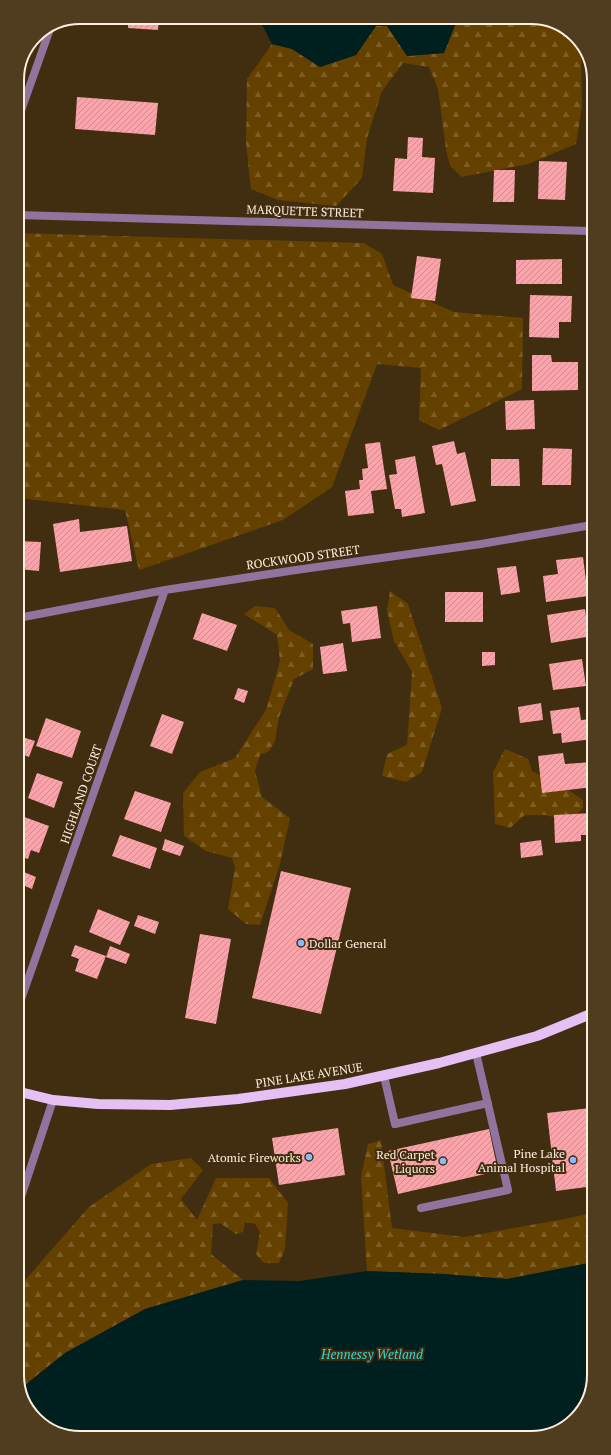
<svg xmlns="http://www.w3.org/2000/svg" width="611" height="1455" font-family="'PT Serif',serif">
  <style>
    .forest { fill: url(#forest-firs) }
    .water { fill: #002020 }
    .building { fill: url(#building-hatch) }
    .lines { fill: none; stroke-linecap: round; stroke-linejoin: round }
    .service { stroke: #91749e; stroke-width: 8 }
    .minor { stroke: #91749e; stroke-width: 8 }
    .primary { stroke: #e4c0f5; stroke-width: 10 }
    .poi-dot { fill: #87bbfc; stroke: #412d10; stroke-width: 1.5 }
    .labels { text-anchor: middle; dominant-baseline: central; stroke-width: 4; stroke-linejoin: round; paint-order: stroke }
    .street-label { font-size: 12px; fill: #fcefde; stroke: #412d10 }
    .poi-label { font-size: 12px; fill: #fcefde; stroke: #412d10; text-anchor: end }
    .water-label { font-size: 13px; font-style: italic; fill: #2cd8d8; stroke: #412d10 }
    .rim { fill: none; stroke: #fcefde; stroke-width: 2 }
  </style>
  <defs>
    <pattern id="forest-firs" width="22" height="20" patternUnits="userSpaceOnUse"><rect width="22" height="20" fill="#654100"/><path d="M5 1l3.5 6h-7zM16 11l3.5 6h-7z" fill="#7c5d25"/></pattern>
    <pattern id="building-hatch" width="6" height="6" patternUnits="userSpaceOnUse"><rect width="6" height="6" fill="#f8a4aa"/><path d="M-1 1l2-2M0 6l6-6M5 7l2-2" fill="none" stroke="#cd8d90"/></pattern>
  </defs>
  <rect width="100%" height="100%" fill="#412d10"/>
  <path class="forest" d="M458,17H535L569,30L581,47L582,107L576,144L528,164L462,177L450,166L446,149L438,89L429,67L403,63L382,91L367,138L362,178L336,206L278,200L251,189L246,143L247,79L272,44L292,49L320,67L356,55L376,26L387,25L407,56L444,53Z
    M18,233L364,243L382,254L393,285L454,312L523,318L522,389L439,430L419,420L421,368L377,364L332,487L283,520L139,570L125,510L18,498Z
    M390,591L408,604L442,708L422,772L406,782L382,776L387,754L407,745L412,672L394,641L387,610Z
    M255,606L275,608L289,630L313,644V669L294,679L279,717L275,741L269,751L260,755L255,771L262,797L290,818L280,864L260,925L246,924L228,909L235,867L232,858L206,851L184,836L183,793L200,772L235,758L266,710L280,661L277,635L244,614Z
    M505,749L528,759L532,771L561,785L583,800V808L570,821L545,815H525L510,828L495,824L493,772Z
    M381,1140L392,1228L464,1237L570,1218L594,1212V1262L507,1279L444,1274L367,1271L361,1176L368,1144Z
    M191,1158L203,1170L181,1199L197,1220L216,1178H269L288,1203L285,1249L279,1263H264L256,1254L260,1232L255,1224L245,1222L243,1232L236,1234L220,1223L213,1224L211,1254L243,1280L145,1309L65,1353L20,1389V1286L89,1207L151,1164Z"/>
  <path class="water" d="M258,17H458V18L444,53L407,56L387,26H376L356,55L320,67L292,49L272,44Z
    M594,1262V1375L581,1413L551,1435L76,1438L42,1425L20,1395V1389L65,1353L145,1309L243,1280L300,1281L367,1271L444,1274L507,1279Z"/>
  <path class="building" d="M128,17H159L158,30L128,28Z
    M77,97L158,103L155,135L75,129Z
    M408,137L423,138L422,157L435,158L433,193L393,191L395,158L407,159Z
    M539,161L567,162L565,200L538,199Z
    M494,170H515L514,202H493Z
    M417,256L441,259L435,301L411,298Z
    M562,259V284H516V260Z
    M530,295L572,296L571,322H559V338L529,337Z
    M532,355H551L552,362H578V390L532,391Z
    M534,400L535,429L506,430L505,401Z
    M454,441L457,454L465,452L476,501L451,506L442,464L436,465L432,446Z
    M380,442L387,489L371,491L374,513L348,516L345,491L360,489L359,480H363L362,469L368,468L365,444Z
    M543,448L572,449L571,485H542Z
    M415,456L425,513L402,517L401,509H395L389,475L397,474L395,460Z
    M491,459H519L520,486H491Z
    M79,519L80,532L127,526L132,561L60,572L53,524Z
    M18,541L41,542L39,571L18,569Z
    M583,557L588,596L546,602L543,576L558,574L556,560Z
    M516,566L520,592L501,595L497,568Z
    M445,592H483V622H445Z
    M377,606L381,638L352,642L350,623L343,624L341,611Z
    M585,609L586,617L592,616V636L551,643L547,615Z
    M202,613L237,625L227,651L193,639Z
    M343,643L347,671L323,674L320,647Z
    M482,652H495V665L482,666Z
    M582,659L586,686L553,690L549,664Z
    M238,688L248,691L244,703L234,699Z
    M541,703L543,720L520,723L518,707Z
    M579,707L581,720L592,719V739L562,743L561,733L553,734L550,711Z
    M162,714L184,722L172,754L150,746Z
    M46,718L81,731L72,758L36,746Z
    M19,736L35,741L29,757L19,753Z
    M563,753L565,764L592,762L593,787L542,793L538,756Z
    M37,773L63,782L54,808L28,798Z
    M135,791L171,803L161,832L124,819Z
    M593,813V835H581V841L555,843L554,815Z
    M19,815L49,826L39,853L31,850L28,859L19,856Z
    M120,835L157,848L150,869L112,856Z
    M165,839L184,846L180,856L162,850Z
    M541,840L543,855L521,858L520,843Z
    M19,870L36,877L32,889L25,886L20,899H19Z
    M281,871L351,888L321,1014L252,998Z
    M98,909L130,922L120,945L89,932Z
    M138,915L159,922L155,934L134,926Z
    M200,934L231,939L216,1024L185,1018Z
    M75,945L106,956L97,979L75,971L79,959L71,956Z
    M110,946L130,954L126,964L106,957Z
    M590,1108L593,1134L594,1186L556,1191L547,1113Z
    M338,1128L345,1175L279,1185L272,1138Z
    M489,1129L498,1171L398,1194L388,1151Z"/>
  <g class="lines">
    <path class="service" d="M384,1076L395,1124L488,1103
      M421,1208L508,1190L476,1053"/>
    <path class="minor" d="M17,122L50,29
      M17,215L591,231
      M18,618L165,590L296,570L481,544L592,525
      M19,1005L165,590
      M20,1200L53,1100"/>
    <path class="primary" d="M20,1092L53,1100L98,1104L170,1105L238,1099L345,1084L439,1063L537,1036L593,1013"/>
  </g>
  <g class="poi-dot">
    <circle cx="301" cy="943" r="4"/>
    <circle cx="309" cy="1157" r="4"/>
    <circle cx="573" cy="1160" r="4"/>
    <circle cx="443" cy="1161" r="4"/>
  </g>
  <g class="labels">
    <g class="street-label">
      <text transform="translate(305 211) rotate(2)">MARQUETTE STREET</text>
      <text transform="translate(303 557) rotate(-8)">ROCKWOOD STREET</text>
      <text transform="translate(81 794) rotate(-71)">HIGHLAND COURT</text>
      <text transform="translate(309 1075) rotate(-9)">PINE LAKE AVENUE</text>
    </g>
    <g class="poi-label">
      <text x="309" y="943" text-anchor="start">Dollar General</text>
      <text x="565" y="1153">Pine Lake<tspan x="565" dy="14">Animal Hospital</tspan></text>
      <text x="435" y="1154">Red Carpet<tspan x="435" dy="14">Liquors</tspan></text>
      <text x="301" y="1157">Atomic Fireworks</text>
    </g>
    <g class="water-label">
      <text x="372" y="1354">Hennessy Wetland</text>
    </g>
  </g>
  <path d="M0 0H611V1455H0ZM80 24H531A56 56 0 0 1 587 80V1375A56 56 0 0 1 531 1431H80A56 56 0 0 1 24 1375V80A56 56 0 0 1 80 24Z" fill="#503d20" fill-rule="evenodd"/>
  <path class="rim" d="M80 24H531A56 56 0 0 1 587 80V1375A56 56 0 0 1 531 1431H80A56 56 0 0 1 24 1375V80A56 56 0 0 1 80 24Z"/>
</svg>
